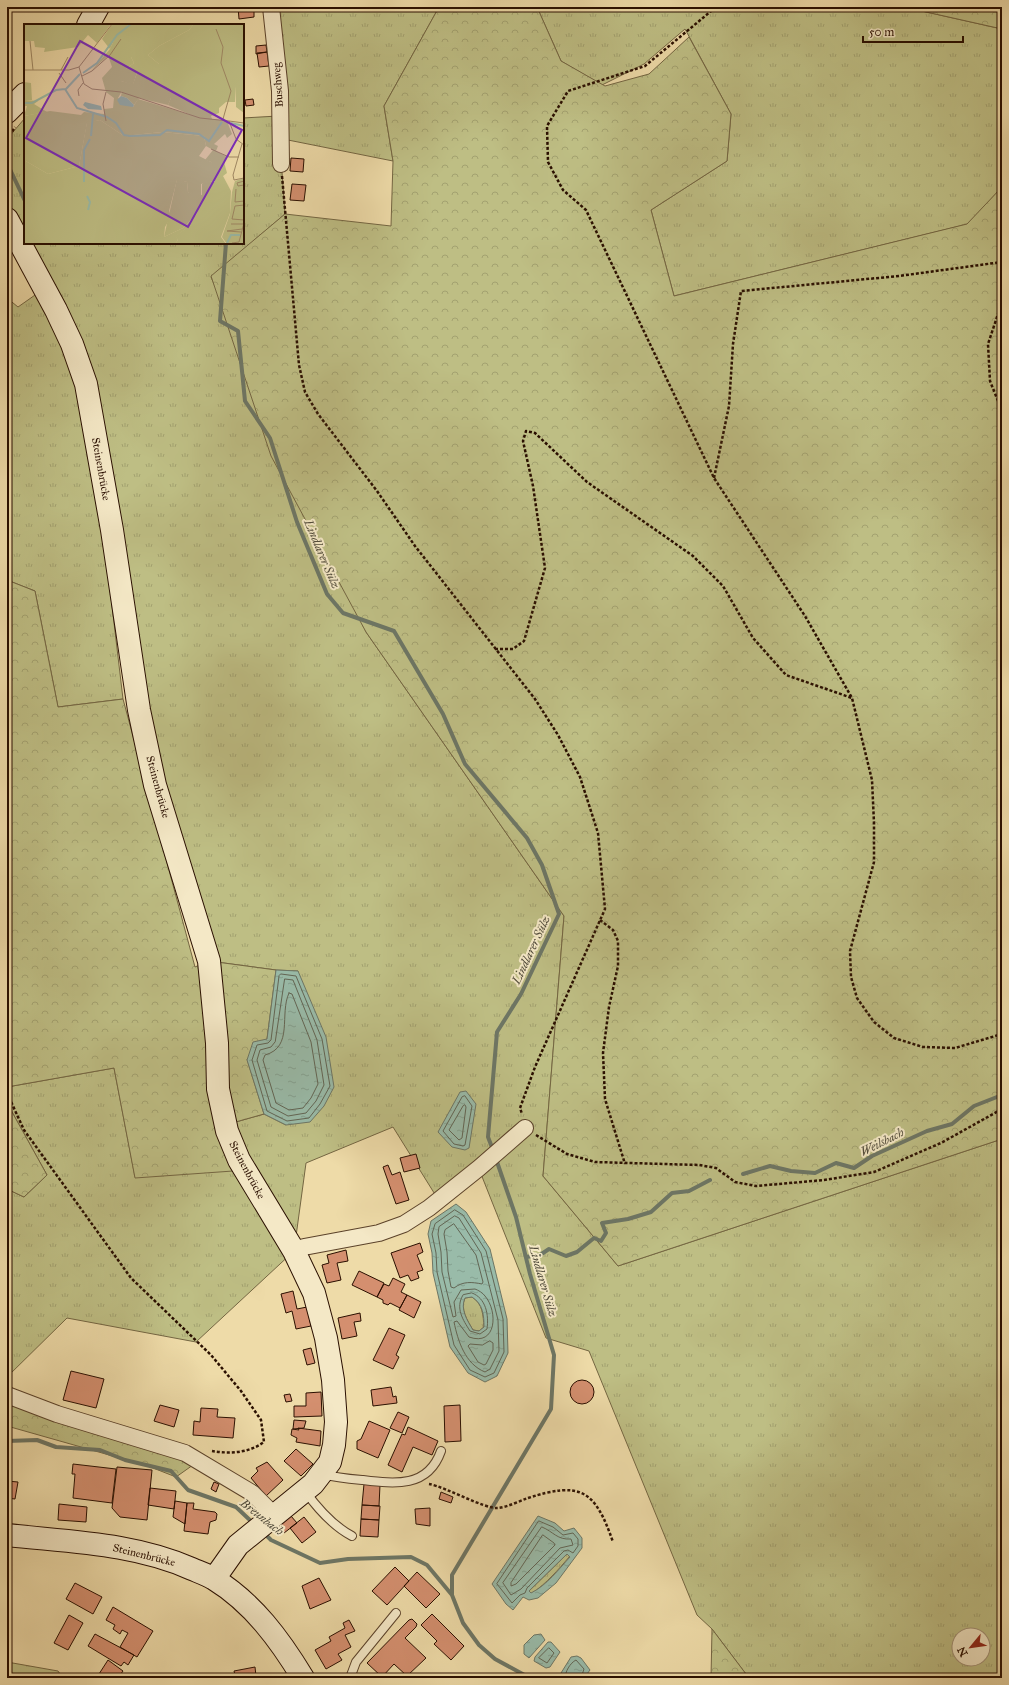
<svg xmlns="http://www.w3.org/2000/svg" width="1009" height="1685" font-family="'IM FELL Great Primer',serif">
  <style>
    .grass { fill: url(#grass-tufts); stroke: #746642; fill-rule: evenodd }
    .forest { fill: url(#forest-crowns); stroke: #746642 }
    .water { fill: url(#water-ripples); stroke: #6d7665; fill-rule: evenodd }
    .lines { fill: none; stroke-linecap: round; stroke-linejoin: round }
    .shore { stroke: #626554; stroke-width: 1 }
    .stream { stroke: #6d7665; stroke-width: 4 }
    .building { fill: #d48f6f; stroke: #2a0f00 }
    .lane-casing { stroke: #5b422a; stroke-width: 10 }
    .street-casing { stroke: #5b422a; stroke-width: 18 }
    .secondary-casing { stroke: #2a0f00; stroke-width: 24 }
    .path { stroke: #2a0f00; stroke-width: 2.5; stroke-dasharray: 3 2; stroke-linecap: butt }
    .lane { stroke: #f4e8c6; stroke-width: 8 }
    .street { stroke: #f4e8c6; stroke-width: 16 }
    .secondary { stroke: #f4e8c6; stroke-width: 22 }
    .labels { text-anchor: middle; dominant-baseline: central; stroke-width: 4; stroke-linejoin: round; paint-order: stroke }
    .street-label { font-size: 11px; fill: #2a0f00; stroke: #f4e8c6 }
    .water-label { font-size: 12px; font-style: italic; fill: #514b3b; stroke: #f4e8c6 }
    .inset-river { fill: none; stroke: #99bba9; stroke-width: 2 }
    .inset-road { fill: none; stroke: #a08965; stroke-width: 1 }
    .view { fill: #7b2cbf; fill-opacity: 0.15; stroke: #7b2cbf; stroke-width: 2 }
    .inset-edge { fill: none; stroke: #2a0f00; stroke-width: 2 }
  </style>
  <defs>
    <pattern id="grass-tufts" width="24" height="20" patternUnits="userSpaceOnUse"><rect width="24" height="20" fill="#bebe84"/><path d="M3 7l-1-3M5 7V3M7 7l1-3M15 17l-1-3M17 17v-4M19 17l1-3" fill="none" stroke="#a3a270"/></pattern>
    <pattern id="forest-crowns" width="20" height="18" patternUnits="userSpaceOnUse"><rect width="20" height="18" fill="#bebe84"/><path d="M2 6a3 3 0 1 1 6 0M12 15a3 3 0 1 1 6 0" fill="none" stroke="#a3a270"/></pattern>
    <pattern id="water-ripples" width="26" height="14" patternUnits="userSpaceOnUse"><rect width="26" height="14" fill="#99bba9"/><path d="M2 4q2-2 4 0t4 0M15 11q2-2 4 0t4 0" fill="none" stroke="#84a090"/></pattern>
  </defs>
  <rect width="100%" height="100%" fill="#eedba8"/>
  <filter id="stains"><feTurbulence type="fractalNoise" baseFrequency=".005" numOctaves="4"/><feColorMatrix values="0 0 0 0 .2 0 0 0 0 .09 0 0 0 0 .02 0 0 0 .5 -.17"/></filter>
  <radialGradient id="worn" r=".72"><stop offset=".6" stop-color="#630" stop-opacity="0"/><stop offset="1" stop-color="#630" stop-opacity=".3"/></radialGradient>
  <path class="grass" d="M275,7H439L384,106L393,161L283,139Z
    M537,7H904L1002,29V187L968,224L674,296L651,210L727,161L731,114L685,29L644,64L602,85L561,61Z
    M278,116L285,214L211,277L366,632L564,916L543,1176L618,1266L1002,1139V1678H749L712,1629L697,1615L589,1351L546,1338L479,1169L436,1196L393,1127L306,1163L294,1251L196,1342L67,1318L7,1377V1319L12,1314L7,1309V1189L24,1197L47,1175L7,1103V1087L114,1068L135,1177L218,1127L264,1114L286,1125L298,971L276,970L209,961L155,785L87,394L123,699L58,707L35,591L7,580V298L18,307L45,288L7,219V139L25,118V243H243V118ZM959,1635H983V1659H959Z
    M472,1297C483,1304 483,1315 484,1327L479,1331L473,1330C467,1320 460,1309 465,1298Z
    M567,1554L570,1556C558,1570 547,1583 531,1594L529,1591Z
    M7,1662L58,1671L63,1678H7Z"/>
  <path class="forest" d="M439,7H537L561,61L605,86L649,74L689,37L731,114L727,161L651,210L674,296L967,224L1002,187V1139L618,1266L543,1176L564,916L366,632L271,456L211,276L285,214L391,226L393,161L384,106Z
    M904,7H1002V29Z
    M7,580L35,591L58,707L123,699L195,967L209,961L276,970L267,1039L247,1059L264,1114L218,1127L233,1171L135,1178L114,1068L7,1087Z
    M7,1103L47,1175L24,1197L7,1189Z
    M7,1401L171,1453L193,1465L176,1477L148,1466L7,1426Z
    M712,1629L749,1678H711Z"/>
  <path class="water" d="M276,970L298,971L326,1037L334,1087L324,1106L310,1122L286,1125L264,1114L247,1060L253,1042L267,1039Z
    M466,1091L476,1104L469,1148L465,1150L452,1147L438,1132L460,1092Z
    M456,1204L466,1212L490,1249L507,1319L508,1353L497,1376L485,1382L468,1373L450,1347L433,1273L432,1253L428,1234L431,1221ZM472,1297C483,1304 484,1315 484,1327L479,1331L473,1330C467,1320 460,1309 465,1298Z
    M538,1516L555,1523L564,1531L574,1528L582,1538V1548L556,1583L538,1598L529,1600L523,1597L513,1610L506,1604L492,1584ZM567,1554L570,1557C558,1570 547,1585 531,1593L529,1591Z
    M541,1634L545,1640L529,1658L524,1654V1645L534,1635Z
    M548,1642H551L560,1652L550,1667L546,1668L534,1661L535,1657Z
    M577,1656L581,1658L590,1670L584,1678H562L561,1673L571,1657Z"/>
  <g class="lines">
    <path class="shore" d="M281,974L296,976L322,1039L330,1086L320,1104L309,1118L287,1121L267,1111L252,1060L257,1045L268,1043L271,1040L279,976Z
      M285,979L293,980L317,1040L324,1085L316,1101L306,1113L288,1116L271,1107L257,1060L260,1050L271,1047L275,1042Z
      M289,993L292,994L311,1042L318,1084L311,1098L303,1108L289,1110L276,1103L263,1060L265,1055C294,1047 279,1014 289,993Z
      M465,1096L472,1106L465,1145L463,1146L454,1144L443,1131L462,1097Z
      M465,1105L466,1107L462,1138L459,1140L449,1130L463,1106Z
      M455,1210L463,1215L486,1251L503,1319L504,1352L494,1373L485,1377L470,1370L454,1345L437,1272L436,1253L432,1234L435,1224Z
      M455,1216L459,1218L481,1253L498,1320L499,1351L490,1369L485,1372C465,1364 458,1341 454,1322L457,1321L469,1337C497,1347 498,1311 485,1296C483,1293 478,1290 475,1289L461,1290L454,1302L456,1316L453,1317L442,1272L441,1252L438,1234L439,1227Z
      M454,1224L476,1255L483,1282L482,1284C472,1282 463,1281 454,1288L451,1287L448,1271L447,1252L444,1234L445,1230Z
      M472,1293C486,1298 489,1315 487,1329L480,1334L470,1331C463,1320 455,1308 463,1295Z
      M490,1341L493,1343V1350L486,1364L484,1365L478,1362L468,1346L470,1344L482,1345Z
      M539,1521L553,1527L563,1535L573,1533L578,1539V1546L573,1553L568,1550L564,1551L527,1588L525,1593L520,1595L512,1603L497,1584Z
      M542,1527C554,1532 557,1540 571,1539L573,1545L560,1548L521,1589L511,1595L503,1583Z
      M543,1535L554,1543L555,1545L516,1584L511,1586V1583Z
      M549,1648L554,1653L547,1663L539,1658Z
      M565,1678C565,1672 570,1663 576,1660L584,1669L581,1678"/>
    <path class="stream" d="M7,163L25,201
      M226,243L220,321L238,331L245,401L270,438L297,522L327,594L343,613L394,631L443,714L465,764L527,838L542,865L559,914L521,994L497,1032L488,1137L493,1150
      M496,1159L516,1217L530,1274L554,1355L551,1409L452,1575V1595L463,1623L479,1645L495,1659L530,1678
      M743,1174L770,1166L791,1171L815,1173L836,1163L854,1168L872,1156L927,1131L952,1124L974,1106L1002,1095
      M526,1257L540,1255L549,1249L566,1256L577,1252L594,1238L601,1241L606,1233L602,1223L628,1219L651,1212L672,1193L689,1191L710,1180
      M7,1441L37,1440L56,1447L100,1450L125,1460L171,1471L188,1490L236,1507L253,1523
      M264,1533L271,1540L320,1563L348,1559L411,1557L427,1565L452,1595"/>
  </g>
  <path class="building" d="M238,7H254V17L239,19Z
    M266,45L267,52L256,54V46Z
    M267,52L269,66L259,67L257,53Z
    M253,99L254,105L246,106L245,100Z
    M291,158L304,159L303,172L290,171Z
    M292,184L306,185L304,201L290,200Z
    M416,1154L420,1168L404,1172L400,1158Z
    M388,1165L392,1175L400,1172L409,1200L396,1204L383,1167Z
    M420,1243L423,1252L417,1255L423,1270L417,1272L419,1278L411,1281L408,1275L400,1278L391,1253Z
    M346,1250L348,1261L337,1263L341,1280L327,1283L322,1265L329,1263L327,1255Z
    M359,1271L384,1283L377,1297L352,1285Z
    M393,1278L405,1284L401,1292L407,1295L400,1308L390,1303L388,1305L383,1303V1300L377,1297L384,1284L389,1286Z
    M293,1291L297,1309L307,1307L311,1326L296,1329L292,1311L286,1313L281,1294Z
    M407,1295L421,1302L414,1318L399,1310Z
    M360,1313L361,1321L354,1322L357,1336L342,1339L338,1318Z
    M389,1328L405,1335L396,1355L399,1357L393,1369L373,1360Z
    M311,1348L315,1363L307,1365L303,1350Z
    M71,1371L104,1379L96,1408L63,1400Z
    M570 1392a12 12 0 1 1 24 0a12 12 0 1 1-24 0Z
    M391,1387L393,1397L396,1396L397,1403L373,1406L371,1390Z
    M321,1392L322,1416L294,1417V1406H306V1393Z
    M290,1394L292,1401L286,1402L284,1395Z
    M160,1405L179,1410L174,1427L154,1421Z
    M460,1405L461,1441L445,1442L444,1406Z
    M201,1408L218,1409L217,1417L235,1418L233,1438L193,1435L194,1421L200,1422Z
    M398,1412L409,1417L402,1433L390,1428Z
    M294,1420L306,1421L304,1428L293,1429Z
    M369,1421L390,1430L378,1458L357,1449V1441L361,1439Z
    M408,1427L438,1441L432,1455L413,1447L402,1472L388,1465L402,1434L405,1435Z
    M298,1428L321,1431L320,1446L296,1442L297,1438L291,1435L292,1429L299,1430Z
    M296,1449L313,1464L301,1476L284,1461Z
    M267,1462L283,1480L266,1496L251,1478L258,1471L256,1468Z
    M73,1464L116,1469L112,1503L73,1498L75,1474H72Z
    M117,1467L152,1470L147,1520L120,1517L112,1508Z
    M7,1481L18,1482L15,1499L7,1498Z
    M214,1482L219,1484L216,1492L211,1489Z
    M364,1484L380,1485L379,1506L362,1505Z
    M150,1488L176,1491L174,1509L148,1505Z
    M441,1492L453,1497L451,1503L439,1499Z
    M175,1501L187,1503L185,1524L173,1517Z
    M187,1503H194L193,1509L215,1512L217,1514L216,1520L210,1522L208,1534L184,1531Z
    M59,1504L87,1507L86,1522L58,1520Z
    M362,1505L380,1506L379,1520L361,1519Z
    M430,1508V1526L416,1524L415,1509Z
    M291,1516L297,1523L284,1533L279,1525Z
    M304,1517L316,1532L302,1543L290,1528Z
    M361,1519L379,1520L378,1537L360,1536Z
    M395,1567L409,1581L387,1605L372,1591Z
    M417,1572L440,1594L426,1608L404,1586Z
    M319,1578L331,1600L310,1609L302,1586Z
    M75,1583L102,1597L93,1614L66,1599Z
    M7,1590L11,1591L9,1606H7Z
    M113,1607L153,1631L137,1657L120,1647L128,1633L122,1630L120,1634L113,1629L115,1625L106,1620Z
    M432,1614L464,1646L451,1660L434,1644L437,1641L421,1625Z
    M69,1615L83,1623L68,1650L54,1643Z
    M412,1619L417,1624L416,1627L405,1638L426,1658L407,1676L394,1664L382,1677L367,1663L409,1620Z
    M349,1620L355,1631L345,1635L351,1647L338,1654L342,1660L326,1669L315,1650L331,1641L329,1637L345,1628L343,1623Z
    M95,1634L134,1655L128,1665L124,1662L121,1666L88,1646Z
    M108,1660L123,1671L118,1678H104L99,1674Z
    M255,1667L256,1676L252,1678H228V1676L235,1675L234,1671Z"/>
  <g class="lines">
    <g class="lane-casing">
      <path id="lane" d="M323,1474C336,1478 350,1479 363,1480C395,1484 428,1488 441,1451
        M305,1491C318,1509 333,1526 352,1536
        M350,1678L356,1662L396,1613"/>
    </g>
    <g class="street-casing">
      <path id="street" d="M271,7L280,91L281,164
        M294,1251L304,1247L379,1233L404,1224L429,1208L479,1168L525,1128
        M7,1395L57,1414L185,1453L252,1493L274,1515"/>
    </g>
    <g class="secondary-casing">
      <path id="secondary" d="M88,25L98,7
        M7,112L25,94
        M7,219L56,310L72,344L86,384L112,530L139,710L155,785L209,961L217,1043L218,1089L227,1131L239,1160L294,1251L314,1293L326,1338L333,1380L336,1422L334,1445L330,1462L313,1484L238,1545L214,1579
        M7,1535C69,1542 134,1543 192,1569C199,1572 208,1575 214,1579C253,1603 280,1640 303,1678"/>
    </g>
    <path class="path" d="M716,7L645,66L568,91L547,126L548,162L563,190L586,210L714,478L805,616L852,698L872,780L874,823V862L850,951L851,977L857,998L874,1022L894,1038L923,1047L955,1048L1002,1034
      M7,140L15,127
      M282,176L299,365L305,392L318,414L377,491L415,546L535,699L558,735L580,777L598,833L605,909L535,1067L520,1108L522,1114
      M7,196L11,203
      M1002,302L988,344L990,381L1002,411
      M714,478L729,406L733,344L741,291L899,276L1002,262
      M495,649H513L524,641L545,568L533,486L523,441L526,431L535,433L587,482L693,556L723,586L753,638L786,675L852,698
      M600,920L613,930L618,941V966L609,1007L603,1053L605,1099L625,1164
      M7,1093L24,1130L131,1278L211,1355L241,1391L261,1420L264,1442C249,1453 230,1454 212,1451
      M536,1135L567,1154L595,1162L699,1165L716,1168L735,1182L756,1186L824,1180L874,1172L941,1143L1002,1109
      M429,1484C446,1487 484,1509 498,1508C508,1507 519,1501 528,1498C581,1481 595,1490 613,1542"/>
    <use href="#lane" class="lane"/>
    <use href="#street" class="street"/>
    <use href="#secondary" class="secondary"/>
  </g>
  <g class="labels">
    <g class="street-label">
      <text transform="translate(278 85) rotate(-94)">Buschweg</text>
      <text transform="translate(101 469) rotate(80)">Steinenbrücke</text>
      <text transform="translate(158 787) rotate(75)">Steinenbrücke</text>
      <text transform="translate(247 1170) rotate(62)">Steinenbrücke</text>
      <text transform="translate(144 1555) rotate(14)">Steinenbrücke</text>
    </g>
    <g class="water-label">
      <text transform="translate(322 554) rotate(67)">Lindlarer Sülz</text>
      <text transform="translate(531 950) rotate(-65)">Lindlarer Sülz</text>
      <text transform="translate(882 1142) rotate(-27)">Weilsbach</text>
      <text transform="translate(543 1281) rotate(74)">Lindlarer Sülz</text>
      <text transform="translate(262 1517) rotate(38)">Breunbach</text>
    </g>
  </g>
  <g transform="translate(24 24)">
    <rect width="220" height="220" fill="#eedba8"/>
    <path d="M0,0H87L73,19L64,11L54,23L20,28L21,24L11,23L10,17H0ZM88,0H105L91,14L86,25L78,15ZM170,0H220V62H212L211,78H202L195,84V89L187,92L188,95L203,97L208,110L203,114L201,110L190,120L194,122L192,127L203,133L200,138L203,149L199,152L207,167L206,189L197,213L202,220H151L154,216L151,212L164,203L174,188L159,204L140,213L153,155L163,158L164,168L168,170L178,171V160L182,157L191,158L187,138L181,136L189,126L182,122L180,112L138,108L100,112L76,96L63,99L55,142L24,150L0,136V92L26,87L57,91L60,88L80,90V85L89,84L90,74L82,68L78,54L88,43L84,31L87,27L107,33L110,39L102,45L113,48L109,61L97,57L98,67L94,74L109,83L114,75L167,91L144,81L147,74L135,40L124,31L135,22L165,6ZM0,58L7,59L8,76H0Z" fill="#bebe84"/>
    <path d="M105,0H170L165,6L135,22L124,31L135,40H162L167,72L159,78L147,74L144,81L115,74L110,81L103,74L97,72L98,67L93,66L97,57L109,60L113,49L102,48V45L110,39L107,33L91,38L88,28L67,47L86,25L91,14ZM212,61L220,62V89L212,83ZM0,76L14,77L10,80L23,88L0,92L3,82H0ZM76,96L100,112L138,108L180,112L182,122L175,132L187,138L198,155L177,160V171H168L164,168L163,158L153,156L145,187L147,193L141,203L140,213L159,204L175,188L164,203L152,212L154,216L151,220H0V136L24,150L55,142L63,98ZM220,154V220H203L198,213L206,190L208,168L211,157Z" fill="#bebe84"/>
    <path d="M97,72L103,74L110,81L109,83L96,81L93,76ZM61,78L77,82L78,86L64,85L59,81Z" fill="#99bba9"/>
    <path class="inset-river" d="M59,49L73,39L93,11L107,0M42,65L56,50M0,79H8L32,66L41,65L53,84L83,93L92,99L100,111L106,112L136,111L143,106L175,110L185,117L198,98M207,99L220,102M67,112L69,90M60,158V126L66,115M63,172L66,178L64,186M203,219L207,211H216"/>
    <path class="inset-road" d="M192,5L199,23L197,39L207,67L199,95M6,17L9,46M55,43L60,60L68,65L97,68L176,94L205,97L212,115L220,121M0,46H45L55,43L88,0M37,46L44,33M35,49L42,59M58,52L68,47L86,31L97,15M55,72L54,66L59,59M82,97L79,80L82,68M205,97L220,99M218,120L209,151L210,156L220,154M187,125L205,133H215M220,157L213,159L214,162L220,161M212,165L211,178L220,177M220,181L211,182L208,195L220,196M207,200H220M217,208L203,207L218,205M208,219L215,218L220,199"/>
    <path class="view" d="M56,17L218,106L164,203L2,114Z"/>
    <rect width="220" height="220" class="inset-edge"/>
  </g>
  <rect width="1009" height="1685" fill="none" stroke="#eedba8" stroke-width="24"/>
  <rect x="8" y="8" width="993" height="1669" fill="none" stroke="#2a0f00" stroke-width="2"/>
  <rect x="12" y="12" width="985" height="1661" fill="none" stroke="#2a0f00"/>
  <g transform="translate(971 1647) rotate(241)"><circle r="19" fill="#f4e8c6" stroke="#a39177"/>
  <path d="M0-3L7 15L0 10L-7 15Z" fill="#8f2418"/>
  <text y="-6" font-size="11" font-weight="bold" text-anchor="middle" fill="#2a0f00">N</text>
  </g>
  <path d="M863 36v6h100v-6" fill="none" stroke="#2a0f00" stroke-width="2"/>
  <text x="869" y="36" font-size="12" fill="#2a0f00" stroke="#f4e8c6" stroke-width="3" paint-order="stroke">50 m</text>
  <rect width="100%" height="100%" filter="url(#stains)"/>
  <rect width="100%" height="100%" fill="url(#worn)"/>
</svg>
